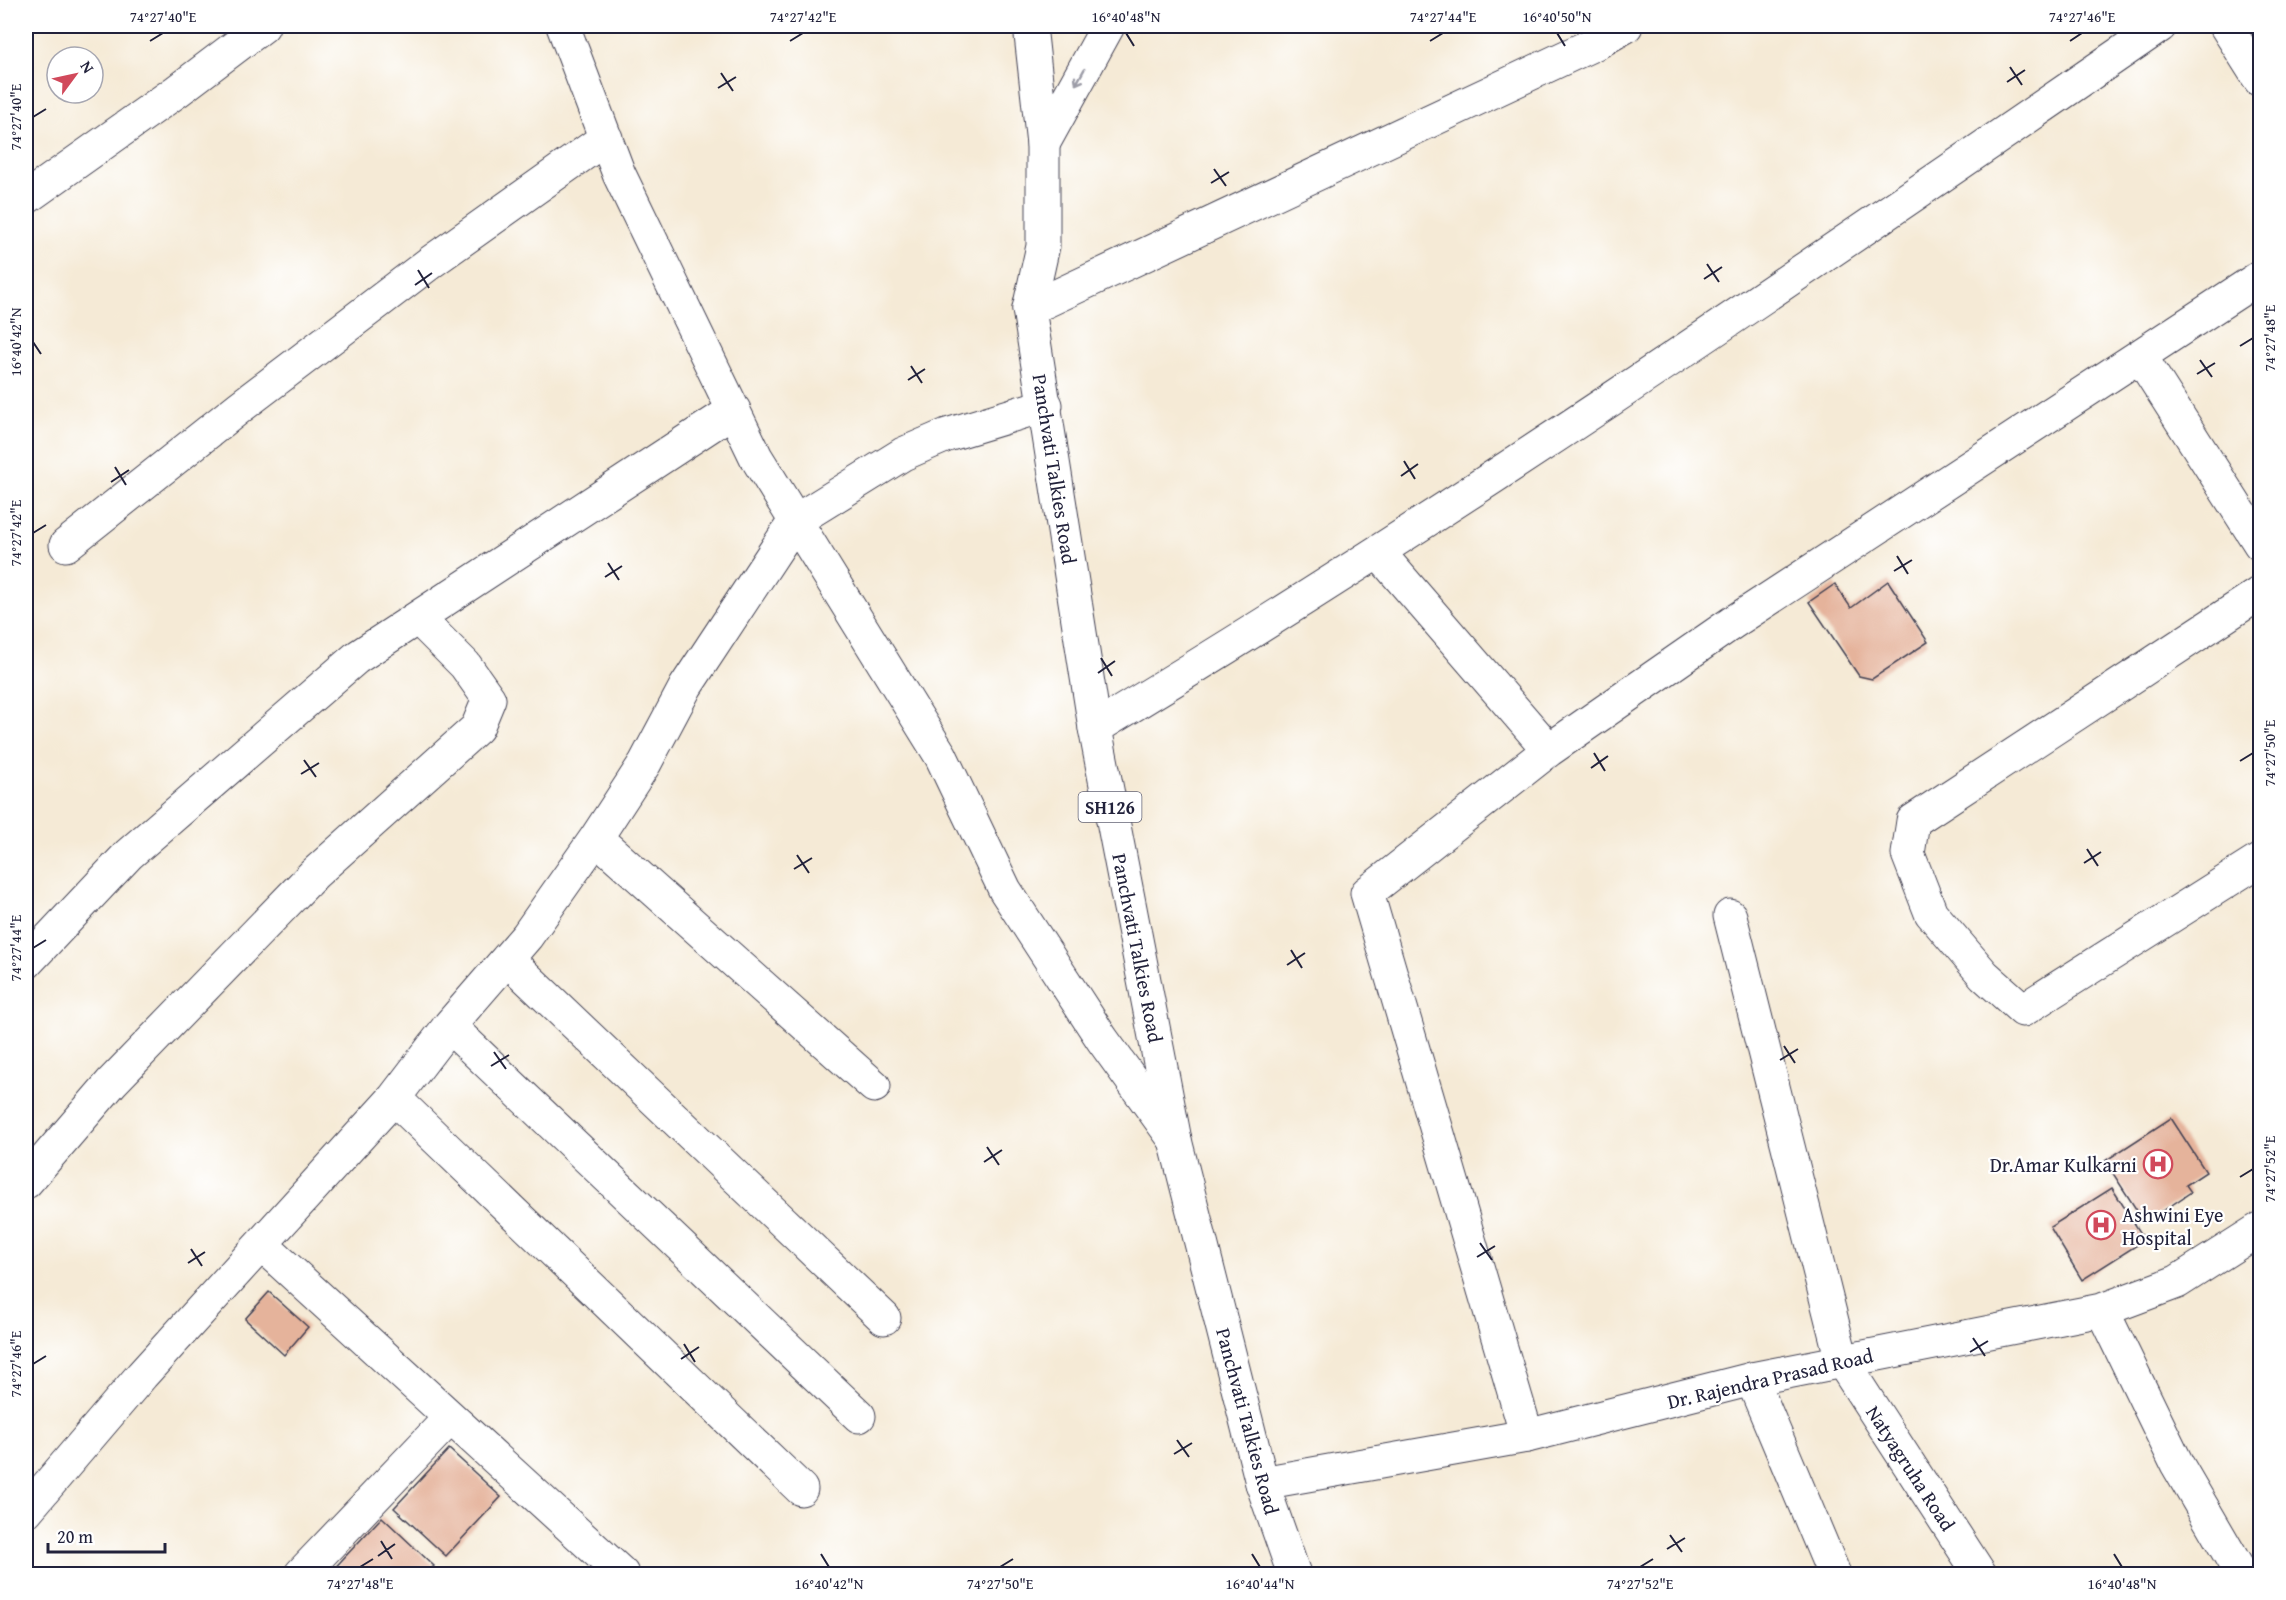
<svg xmlns="http://www.w3.org/2000/svg" width="2286" height="1600" font-family="'Gentium Book Plus',serif">
  <style>
    .building { fill: #e5b39b }
    .lines { fill: none; stroke-linecap: round; stroke-linejoin: round }
    .minor-casing { stroke: #424052; stroke-width: 35 }
    .tertiary-casing { stroke: #424052; stroke-width: 35 }
    .secondary-casing { stroke: #424052; stroke-width: 35 }
    .primary-casing { stroke: #424052; stroke-width: 35 }
    .minor { stroke: #fff; stroke-width: 33 }
    .tertiary { stroke: #fff; stroke-width: 33 }
    .secondary { stroke: #fff; stroke-width: 33 }
    .primary { stroke: #fff; stroke-width: 33 }
    .oneway { stroke: #9c9ca7 }
    .ticks { fill: none; stroke: #22223b; stroke-width: 2 }
    .labels { text-anchor: middle; dominant-baseline: central; stroke-width: 4.5; stroke-linejoin: round; paint-order: stroke }
    .shield { fill: #fff; stroke: #646476; stroke-width: 1.5 }
    .shield-label { font-size: 18px; font-weight: bold; fill: #22223b }
    .street-label { font-size: 20px; fill: #22223b; stroke: #fff }
    .poi-label { font-size: 20px; fill: #22223b; stroke: #fff; text-anchor: end }
    .neatline { fill: none; stroke: #22223b; stroke-width: 2 }
    .ticks-label { font-size: 15px; text-anchor: middle; fill: #22223b }
  </style>
  <rect width="100%" height="100%" fill="#fff"/>
  <filter id="ink" filterUnits="userSpaceOnUse"><feTurbulence type="fractalNoise" baseFrequency=".0167" numOctaves="2"/><feDisplacementMap in="SourceGraphic" scale="12" xChannelSelector="R" yChannelSelector="G"/><feConvolveMatrix kernelMatrix="1 2 1 2 8 2 1 2 1" color-interpolation-filters="sRGB"/></filter>
  <filter id="wash" filterUnits="userSpaceOnUse"><feTurbulence type="fractalNoise" baseFrequency=".008" numOctaves="4" result="noise"/><feDisplacementMap in="SourceGraphic" scale="24" xChannelSelector="R" yChannelSelector="G"/><feGaussianBlur stdDeviation="1.35" result="paint"/><feColorMatrix in="noise" values="0 0 0 0 0 0 0 0 0 0 0 0 0 0 0 0 0 1.4 0 .05"/><feComposite in="paint" operator="in"/></filter>
  <g filter="url(#wash)">
    <rect width="100%" height="100%" fill="#f5ead6"/>
    <g id="blocks">
      <path class="building" d="M1888,581L1928,642L1872,679L1859,676L1809,602L1835,584L1851,608Z
        M2171,1118L2206,1172L2186,1185L2191,1192L2145,1223L2105,1161Z
        M2112,1188L2145,1240L2082,1280L2050,1227Z
        M269,1292L308,1327L284,1355L245,1319Z
        M449,1449L501,1497L446,1556L394,1508Z
        M382,1517L434,1566L426,1574H329Z"/>
    </g>
  </g>
  <g filter="url(#ink)">
    <use href="#blocks" fill-opacity="0" stroke="#424052" stroke-width="1.5"/>
    <g class="lines">
      <g class="minor-casing">
        <path id="minor" d="M563,26L619,174L756,457L941,756L1005,890L1102,1039L1175,1140
          M26,198L177,91L263,26
          M1029,309L1598,42L1626,26
          M2140,356L2260,544
          M66,545L240,407L431,262L606,138
          M1379,553L1549,750L1732,623L2260,277
          M2260,593L1913,821L1908,854L1931,913L1984,975L2023,1010L2260,860
          M1095,728C1460,508 1809,267 2160,26
          M596,838L874,1086
          M1730,916L1842,1361L1980,1574
          M507,959L884,1318
          M26,963L129,854L356,658L734,410
          M449,1026L859,1416
          M394,1098L801,1489
          M26,1182L112,1082L314,874L477,728L489,699L465,665L418,618
          M262,1245L622,1574
          M2102,1310L2177,1464L2241,1574
          M1752,1379L1834,1574
          M1527,1436L1367,893L1549,750
          M26,1511L142,1375L394,1098L449,1026L527,936L596,838L645,763L686,686L795,521L903,454L947,435L1046,405
          M301,1574L450,1418"/>
      </g>
      <g class="tertiary-casing">
        <path id="tertiary" d="M2226,26L2260,80"/>
      </g>
      <g class="secondary-casing">
        <path id="secondary" d="M1043,144L1108,26
          M1262,1483L1527,1436L1752,1379L2102,1310L2177,1282L2260,1229"/>
      </g>
      <g class="primary-casing">
        <path id="primary" d="M1030,26L1043,144V246L1029,309L1095,728L1175,1140L1262,1483L1294,1574"/>
      </g>
      <use href="#minor" class="minor"/>
      <use href="#tertiary" class="tertiary"/>
      <use href="#secondary" class="secondary"/>
      <use href="#primary" class="primary"/>
    </g>
    <defs><path id="oneway-shaft" d="M-6 0H5M1.5-3L5.5 0L1.5 3" fill="none" stroke-width="1.6" stroke-linecap="round" stroke-linejoin="round" transform="scale(1.5)"/></defs>
    <use class="oneway" href="#oneway-shaft" transform="translate(1080 77) rotate(119)"/>
  </g>
  <path class="ticks" d="M1126,33L1134,46M1557,33L1565,46M150,41L163,33M790,41L803,33M1430,41L1443,33M2070,41L2082,33M2010,67L2022,85M721,73L733,91M2007,82L2025,70M718,88L736,77M33,117L46,109M1214,169L1226,186M1211,183L1229,172M1707,264L1719,282M418,270L429,288M1704,279L1722,267M415,285L432,273M33,342L41,354M2240,346L2253,338M2200,360L2212,377M911,366L922,383M2197,374L2215,363M908,380L925,369M1404,461L1415,479M115,467L126,485M1401,476L1418,464M111,482L129,470M33,533L46,525M1897,556L1908,574M608,563L619,580M1894,571L1912,560M605,577L622,566M1101,658L1112,676M1098,673L1115,661M1594,753L1605,771M304,760L316,777M2240,761L2253,753M1591,768L1608,756M301,774L319,763M2087,849L2098,866M797,855L809,873M2084,863L2101,852M794,869L812,858M33,948L46,940M1291,950L1302,968M1287,965L1305,953M1784,1046L1795,1063M494,1052L506,1069M1780,1060L1798,1049M491,1066L509,1055M987,1147L999,1165M984,1162L1002,1150M2240,1177L2253,1169M1480,1243L1492,1260M191,1249L202,1266M1477,1257L1495,1246M188,1263L205,1252M1973,1338L1985,1356M684,1344L695,1362M1970,1352L1988,1341M681,1359L699,1347M33,1364L46,1356M1177,1440L1189,1457M1174,1454L1192,1443M1670,1535L1682,1552M381,1541L392,1559M1667,1549L1685,1538M821,1554L829,1567M1252,1554L1260,1567M2114,1554L2122,1567M378,1556L395,1544M360,1567L373,1559M1000,1567L1013,1559M1640,1567L1653,1559"/>
  <defs>
    <g id="hospital-ring" transform="scale(1.5)"><circle r="9.5" fill="#fff" stroke="#d1495b" stroke-width="1.5"/><path d="M-5-5h3v3.5h4V-5h3V5h-3V1.5h-4V5h-3Z" fill="#d1495b"/></g>
  </defs>
  <g fill-rule="evenodd">
    <use href="#hospital-ring" x="2158" y="1164"/>
    <use href="#hospital-ring" x="2101" y="1225"/>
  </g>
  <g class="labels">
    <rect class="shield" x="1078.5" y="792" width="63" height="30" rx="4.5"/>
    <g class="shield-label">
      <text x="1110" y="807">SH126</text>
    </g>
    <g class="street-label">
      <text transform="translate(1055 469) rotate(81)">Panchvati Talkies Road</text>
      <text transform="translate(1138 948) rotate(79)">Panchvati Talkies Road</text>
      <text transform="translate(1770 1378) rotate(-13)">Dr. Rajendra Prasad Road</text>
      <text transform="translate(1248 1421) rotate(75)">Panchvati Talkies Road</text>
      <text transform="translate(1911 1468) rotate(57)">Natyagruha Road</text>
    </g>
    <g class="poi-label">
      <text x="2137" y="1164">Dr.Amar Kulkarni</text>
      <text x="2122" y="1214" text-anchor="start">Ashwini Eye<tspan x="2122" dy="23">Hospital</tspan></text>
    </g>
  </g>
  <rect width="2286" height="1600" fill="none" stroke="#fff" stroke-width="66"/>
  <g transform="translate(75 75) rotate(57)"><circle r="28" fill="#ffffff" stroke="#a7a7b1" stroke-width="1.5"/>
  <path d="M0-4.5L10 22L0 15L-10 22Z" fill="#d1495b"/>
  <text y="-9" font-size="16" font-weight="bold" text-anchor="middle" fill="#22223b">N</text>
  </g>
  <path d="M48 1543v9h117v-9" fill="none" stroke="#22223b" stroke-width="3"/>
  <text x="57" y="1543" font-size="18" fill="#22223b" stroke="#ffffff" stroke-width="4.5" paint-order="stroke">20 m</text>
  <rect x="33" y="33" width="2220" height="1534" class="neatline"/>
  <g class="ticks-label">
    <text x="163" y="22">74°27'40"E</text>
    <text x="803" y="22">74°27'42"E</text>
    <text x="1126" y="22">16°40'48"N</text>
    <text x="1443" y="22">74°27'44"E</text>
    <text x="1557" y="22">16°40'50"N</text>
    <text x="2082" y="22">74°27'46"E</text>
    <text transform="translate(16 117) rotate(-90)" y="5">74°27'40"E</text>
    <text transform="translate(2270 338) rotate(-90)" y="5">74°27'48"E</text>
    <text transform="translate(16 342) rotate(-90)" y="5">16°40'42"N</text>
    <text transform="translate(16 533) rotate(-90)" y="5">74°27'42"E</text>
    <text transform="translate(2270 753) rotate(-90)" y="5">74°27'50"E</text>
    <text transform="translate(16 948) rotate(-90)" y="5">74°27'44"E</text>
    <text transform="translate(2270 1169) rotate(-90)" y="5">74°27'52"E</text>
    <text transform="translate(16 1364) rotate(-90)" y="5">74°27'46"E</text>
    <text x="360" y="1589">74°27'48"E</text>
    <text x="829" y="1589">16°40'42"N</text>
    <text x="1000" y="1589">74°27'50"E</text>
    <text x="1260" y="1589">16°40'44"N</text>
    <text x="1640" y="1589">74°27'52"E</text>
    <text x="2122" y="1589">16°40'48"N</text>
  </g>
</svg>
